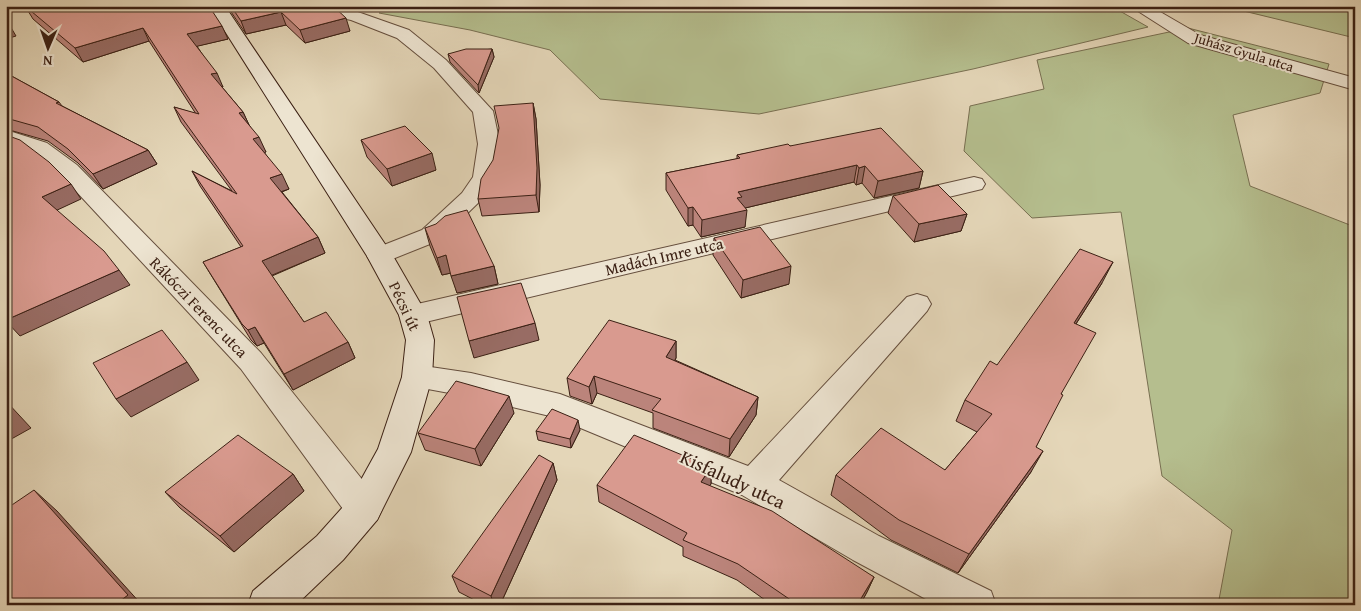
<svg xmlns="http://www.w3.org/2000/svg" width="1361" height="611" font-family="'Gentium Book Plus',serif">
  <style>
    .green { fill: #b5be8e; stroke: #786f51 }
    .lines { fill: none; stroke-linecap: round; stroke-linejoin: round }
    .street-casing { stroke: #654e3d; stroke-width: 2 }
    .secondary-casing { stroke: #3b2014; stroke-width: 2 }
    .street { fill: #ede4d1; fill-rule: evenodd }
    .secondary { fill: #ede4d1; fill-rule: evenodd }
    .wall { fill: #bb847b; stroke: #3b2014 }
    .shaded-wall { fill: #986c64; stroke: #3b2014 }
    .building { fill: #d99a8f; stroke: #3b2014 }
    .labels { text-anchor: middle; dominant-baseline: central; stroke-width: 4; stroke-linejoin: round; paint-order: stroke }
    .far-street-label { font-size: 14px; fill: #3b2014; stroke: #ede4d1 }
    .street-label { font-size: 16px; fill: #3b2014; stroke: #ede4d1 }
    .near-street-label { font-size: 19px; fill: #3b2014; stroke: #ede4d1 }
  </style>
  <rect width="100%" height="100%" fill="#e4d6b8"/>
  <filter id="stains"><feTurbulence type="fractalNoise" baseFrequency=".004" numOctaves="4"/><feColorMatrix values="0 0 0 0 .2 0 0 0 0 .09 0 0 0 0 .02 0 0 0 .5 -.17"/></filter>
  <radialGradient id="worn" r=".72"><stop offset=".6" stop-color="#630" stop-opacity="0"/><stop offset="1" stop-color="#630" stop-opacity=".3"/></radialGradient>
  <path class="green" d="M388,6H1111L1148,27L973,69L759,114L600,99L550,50L470,30L379,13Z
    M1223,6H1355V38Z
    M1188,28L1329,64L1320,93L1233,115L1250,186L1355,227V605H1218L1232,530L1162,476L1121,212L1032,218L964,151L970,106L1044,89L1037,60Z"/>
  <g class="lines">
    <g class="street-casing">
      <path id="street" d="M299,6H331L355,11L409,30L446,60L493,111L500,144L495,177L478,203L440,240L380,264L371,262L367,256L371,250L422,230L462,193L473,177L478,144L473,112L434,68L397,38L351,20L301,9Z
        M1130,6H1150L1200,35L1355,78V90L1188,43Z
        M6,130L47,143L77,165L261,353L377,498L382,509L377,520L364,525L351,520L241,369L61,175L31,153L6,143Z
        M974,177L982,179L985,184L982,189L413,325L403,322L399,315L403,308L413,305Z
        M917,294L927,297L931,304L927,311L779,480L879,536L991,591L996,605H937L853,560L742,495L554,417L471,397L406,385L402,377L406,369L417,365L471,373L560,394L748,466L907,297Z"/>
    </g>
    <g class="secondary-casing">
      <path id="secondary" d="M209,6H225L393,256L427,315L434,340L432,377L411,452L377,520L343,560L296,605H248L253,591L317,536L351,498L378,449L402,377L406,340L399,315L367,256Z"/>
    </g>
    <use href="#street" class="street"/>
    <use href="#secondary" class="secondary"/>
  </g>
  <path class="wall" d="M25,6L228,39L197,46L223,87H222L243,112L249,125L266,152H264L289,189L282,192L318,237L325,253L272,276L304,322L348,342L355,358L293,390L264,343L257,346L251,340L203,262L241,247L200,186L192,171L232,191L181,122L174,107L196,114L149,41L83,62L33,19Z
    M227,6H333L350,31L305,43L286,25L246,34Z
    M492,49L494,57L479,93L450,62L448,54Z
    M6,73L59,102L62,106L148,150L157,164L103,189L78,163L48,141L6,129Z
    M533,103L536,119L540,185L539,212L482,216L478,199Z
    M361,140L436,170L392,186L367,157Z
    M790,146L923,171L919,188L874,198L862,183L856,185L854,182L745,208V227L701,237L693,225L688,226L666,190V173L737,159V155Z
    M893,196L967,214L961,231L914,242L888,213Z
    M425,228L494,266L498,284L457,293L451,273L442,275L430,246Z
    M714,238L789,284L741,298L713,255Z
    M1102,283L1076,324L1061,395L1036,447L1031,472L958,573L891,540L831,495L836,475L945,470L977,432L956,421L965,400L997,365Z
    M676,341V358L675,360L758,397L756,415L729,457L653,428V413L597,393L592,404L570,396L567,378Z
    M514,413L481,466L425,450L418,433Z
    M580,430L571,448L538,440L536,431Z
    M553,463L557,480L500,605H484L459,592L452,576Z
    M711,467V484L709,486L874,577L867,592L860,605H772L737,580L683,556V547L599,502L597,485Z
    M293,474L304,491L234,552L180,508L165,492Z"/>
  <path class="shaded-wall" d="M281,12L286,25L246,34L241,21Z
    M346,18L350,31L305,43L300,30Z
    M6,19L16,36L6,39Z
    M222,26L228,39L194,47L187,34Z
    M143,28L149,41L83,62L75,48Z
    M492,49L494,57L479,93L478,85Z
    M217,73L223,87L217,88L211,74Z
    M533,103L536,119L540,185L539,212L536,195Z
    M243,112L250,127L239,113Z
    M259,137L266,152L260,154L253,139Z
    M148,150L157,164L103,189L93,174Z
    M432,153L436,170L392,186L387,169Z
    M857,165L854,182L741,209L747,210L745,227L701,237L702,220L738,192Z
    M865,166L862,183L856,185L859,168Z
    M923,171L919,188L874,198L878,181Z
    M282,174L289,189L277,193L270,178Z
    M71,184L81,199L53,212L42,197Z
    M693,207V225L688,226V208Z
    M967,214L961,231L914,242L919,224Z
    M318,237L325,253L270,276L262,261Z
    M446,255L451,273L442,275L437,258Z
    M1113,262L1102,283L1063,344L1074,323Z
    M494,266L498,284L457,293L451,276Z
    M791,266L789,284L741,298L743,280Z
    M119,270L130,285L20,336L6,321V320Z
    M535,323L539,340L474,358L469,341Z
    M255,327L264,343L257,346L248,330Z
    M676,341V358L667,374L666,357Z
    M348,342L355,358L293,390L284,374Z
    M187,362L199,380L131,417L116,399Z
    M594,376L597,393L592,404L589,387Z
    M509,396L514,413L481,466L475,449Z
    M758,397L756,415L729,457L730,439Z
    M6,401L31,428L6,442Z
    M578,420L580,430L571,448L570,439Z
    M1043,451L1031,472L958,573L969,554Z
    M553,463L557,480L500,605H494L491,596Z
    M711,467V484L701,499V482Z
    M293,474L304,491L234,552L220,536Z
    M34,490L57,511L142,605H115Z
    M874,577L867,592L860,605H857Z"/>
  <path class="building" d="M25,6H209L222,26L187,34L217,73L211,74L243,112L239,113L259,137L253,139L282,174L270,178L318,237L262,261L304,322L326,312L348,342L284,374L255,327L248,330L242,324L203,262L243,246L192,171L237,194L174,107L199,114L143,28L75,48Z
    M231,6H333L346,18L300,30L281,12L241,21Z
    M466,49H492L478,85L448,54Z
    M6,73L59,102L56,103L148,150L93,174L68,149L38,127L6,118Z
    M533,103L537,168L536,195L478,199L481,179L493,160L499,128L494,106Z
    M405,126L432,153L387,169L361,140Z
    M881,128L923,171L878,181L865,166L859,168L857,165L738,192L742,197L737,198L747,210L702,220L693,207L688,208L666,173L740,158L737,155L788,144L790,146Z
    M6,135L20,140L49,162L71,184L42,197L104,251L119,270L6,320V284L10,282L6,277Z
    M938,185L967,214L919,224L893,196Z
    M467,210L494,266L451,276L446,255L437,258L425,228L436,224L445,216Z
    M760,227L791,266L743,280L714,238Z
    M1080,249L1113,262L1074,323L1096,333L1061,394L1063,395L1036,447L1043,451L969,554L899,520L836,475L881,428L945,470L992,414L965,400L990,361L997,365Z
    M521,283L535,323L469,341L457,297Z
    M609,320L676,341L666,357L758,397L730,439L652,410L661,399L594,376L589,387L567,378Z
    M162,330L187,362L116,399L93,363Z
    M456,381L509,396L475,449L418,433Z
    M6,404L9,407L6,409Z
    M552,409L578,420L570,439L536,431Z
    M238,435L293,474L220,536L165,492Z
    M634,435L711,467L701,482L772,511L874,577L857,605H798L738,564L683,540L687,533L597,485Z
    M539,455L553,463L491,596L452,576Z
    M34,490L128,595L115,605H6V509Z"/>
  <g class="labels">
    <g class="far-street-label">
      <text transform="translate(1244 52) rotate(17)">Juhász Gyula utca</text>
    </g>
    <g class="street-label">
      <text transform="translate(664 256) rotate(-13)">Madách Imre utca</text>
      <text transform="translate(405 306) rotate(65)">Pécsi út</text>
      <text transform="translate(199 307) rotate(46)">Rákóczi Ferenc utca</text>
    </g>
    <g class="near-street-label">
      <text transform="translate(733 479) rotate(25)">Kisfaludy utca</text>
    </g>
  </g>
  <rect width="1361" height="611" fill="none" stroke="#e4d6b8" stroke-width="25"/>
  <rect x="8" y="8" width="1346" height="596" fill="none" stroke="#3b2014" stroke-width="2.5"/>
  <rect x="12" y="12" width="1336" height="586" fill="none" stroke="#3b2014"/>
  <g transform="translate(48 48) rotate(182)" stroke="#ede4d1" stroke-width="4" paint-order="stroke">
  <path d="M0-4L9 19L0 12L-9 19Z" fill="#3b2014"/>
  <text y="-8" font-size="14" font-weight="bold" text-anchor="middle" fill="#3b2014">N</text>
  </g>
  <rect width="100%" height="100%" filter="url(#stains)"/>
  <rect width="100%" height="100%" fill="url(#worn)"/>
</svg>
